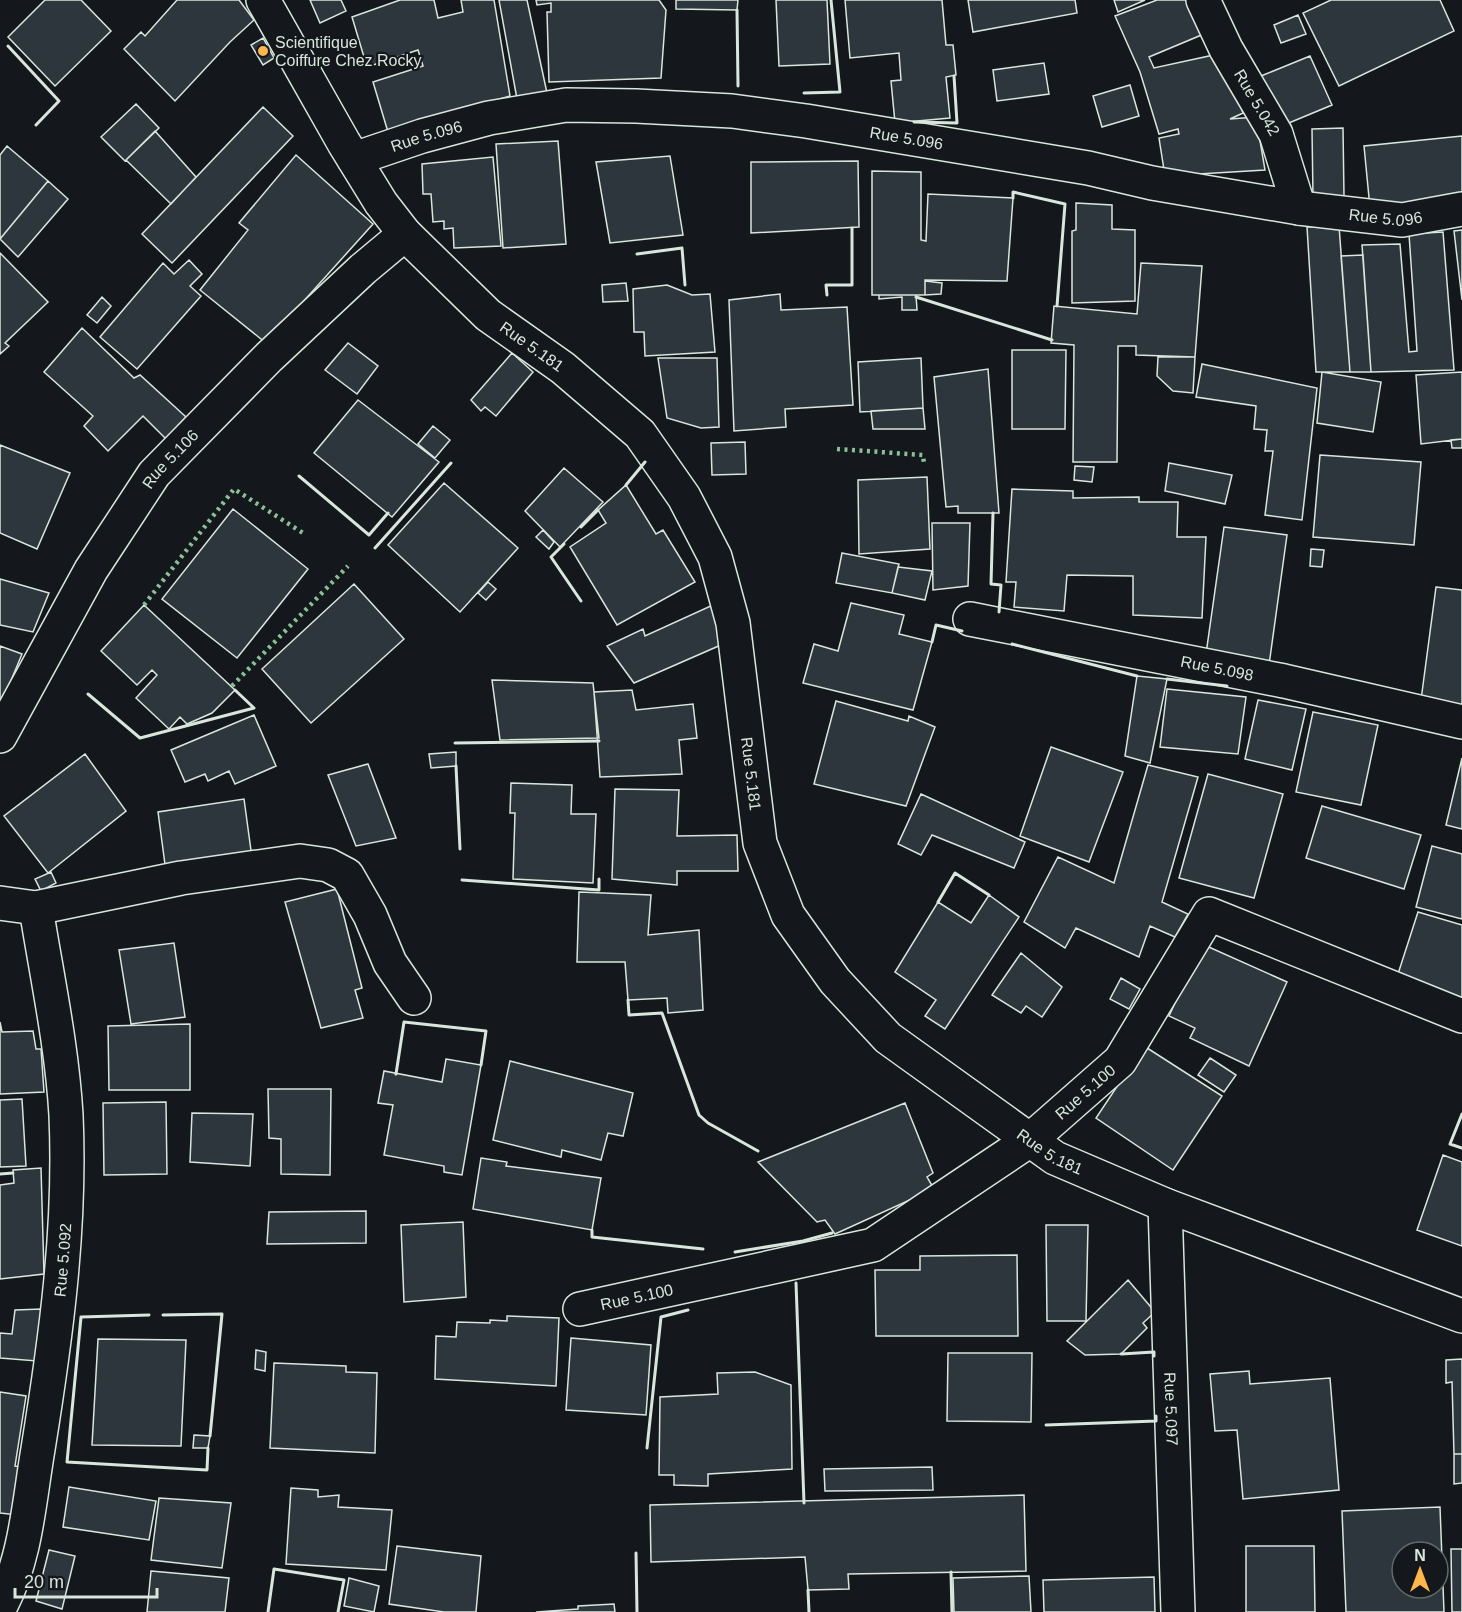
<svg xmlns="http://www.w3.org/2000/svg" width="1462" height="1612" font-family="Arial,sans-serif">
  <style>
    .building { fill: #2c363c; stroke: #d8e6dc; stroke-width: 1.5; fill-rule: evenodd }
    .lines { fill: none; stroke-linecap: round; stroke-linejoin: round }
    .minor-casing { stroke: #d8e6dc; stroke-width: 36 }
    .minor { stroke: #14181c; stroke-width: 33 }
    .hedge { stroke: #8ac095; stroke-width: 4.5; stroke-dasharray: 3 4.5; stroke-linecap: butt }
    .wall { stroke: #d8e6dc; stroke-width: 3 }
    .poi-dot { fill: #ffb74d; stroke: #14181c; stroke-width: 2 }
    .labels { text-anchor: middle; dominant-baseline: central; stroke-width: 4.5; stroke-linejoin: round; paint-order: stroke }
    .poi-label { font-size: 16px; fill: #d8e6dc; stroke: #14181c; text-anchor: start }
    .street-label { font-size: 16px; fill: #d8e6dc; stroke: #14181c }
  </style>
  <rect width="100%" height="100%" fill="#14181c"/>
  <path class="building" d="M45,0H81L111,31L55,86L8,37Z
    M177,0H239L254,20L230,42L175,101L124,49L141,32L145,36Z
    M310,0H341L346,11L320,23Z
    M400,0H434L438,18L463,12L461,0H494L510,96L388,132L373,82L423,66L418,50L367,67L352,17Z
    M499,0H527L547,93L517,99Z
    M536,0H659L666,10L661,78L549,82L547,12H551V3L537,5Z
    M676,0H738L737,10L676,9Z
    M776,0H827L830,64L779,66Z
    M845,0H942L946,45H953L956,75L946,77L950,118L895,123L891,81L901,80L899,53L850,58Z
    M968,0H1075L1077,13L973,32Z
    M1114,0H1145L1118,12Z
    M1157,0H1197L1211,31L1149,57L1154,68L1223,53L1243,113L1230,119L1256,117L1265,170L1165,176L1159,138L1179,134L1178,129L1159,134L1140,72L1115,16Z
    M1331,0H1440L1454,31L1339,86L1303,13Z
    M1298,15L1306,34L1281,43L1274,25Z
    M263,38L274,58L263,65L251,45Z
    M1310,56L1332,105L1284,125L1261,76Z
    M1044,63L1049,94L997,101L993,70Z
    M1130,85L1139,116L1102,127L1093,96Z
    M136,104L159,128L125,161L101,137Z
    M263,107L293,136L172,263L142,234Z
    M1343,128L1344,196L1313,197L1312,129Z
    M155,131L196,177L171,204L126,160Z
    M1462,136V199L1370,208L1364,146Z
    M558,141L566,244L503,248L496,144Z
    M7,146L48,181L0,239V155Z
    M296,155L373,224L266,343L200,290L248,230L239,223Z
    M670,156L683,235L610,243L596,162Z
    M493,157L501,246L454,248L453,228L444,229V221L433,222L431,194H423L422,164Z
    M858,161L859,227L751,233V162Z
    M872,171L921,172V240L926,241L928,194L1013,198L1007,281L925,280V295H872Z
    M48,181L68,199L18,257L0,239Z
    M1076,203L1112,205V229L1135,230V301L1072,303V231L1076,230Z
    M1339,226L1350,372H1316L1307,227Z
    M1462,230V300L1454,231Z
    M1443,232L1454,370L1371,372L1362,245L1400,244L1409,352L1417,351L1409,234Z
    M0,253L48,302L5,343L9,346L0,354Z
    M1363,255L1371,372H1350L1341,256Z
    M189,260L202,274L190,286L201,296L137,369L100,337L163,263L174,274Z
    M1141,263L1202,266L1195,357L1136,355V346H1118L1117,462H1073L1074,345L1051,343L1054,306L1137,314Z
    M925,281L942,283L941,294L925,295Z
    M626,283L628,301L603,302L602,285Z
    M667,285L692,295L710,294L715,352L645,356L644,332H634L633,289Z
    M780,294L781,310L847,307L853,405L785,409L786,427L734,431L729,300Z
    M879,295H916L917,310H902V297L879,299Z
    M102,297L111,306L97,323L87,315Z
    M82,328L134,378L140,375L186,417L166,439L143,416L108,451L84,426L93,416L44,372Z
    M348,343L378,366L357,394L325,370Z
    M1012,350H1066L1065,429H1012Z
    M512,353L533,372L496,416L485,407L481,411L471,400Z
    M1158,357H1195L1193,393L1173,391L1157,376Z
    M658,358H717L719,427L701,428L667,418Z
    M921,358L923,408L860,412L858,362Z
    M1202,364L1317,388L1302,520L1265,515L1273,451H1265L1267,430L1254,429L1256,406L1196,397Z
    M988,369L999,513H958V506L946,507L934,377Z
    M1322,372L1381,382L1373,432L1317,423Z
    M1462,372V439L1421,444L1416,375Z
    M358,400L439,462L392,517L314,453Z
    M923,408L925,429H873L871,411Z
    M433,426L450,440L435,458L418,444Z
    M1462,439V448H1452L1451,440Z
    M745,442L746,474L712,475L711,443Z
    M0,445L70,473L37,549L0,533Z
    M1320,455L1421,462L1414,545L1313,537Z
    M1169,463L1232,475L1225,504L1165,491Z
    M1075,466L1094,467L1092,482L1074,480Z
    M564,468L603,502L560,547L525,511Z
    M927,477L930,549L859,554L858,480Z
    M444,483L518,548L460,612L388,545Z
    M626,485L656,534L663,530L695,582L617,625L570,547L606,523L598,510Z
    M1012,489L1073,491V498L1139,497V502H1178L1177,537H1206L1202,618L1133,615V576L1067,575L1064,611L1014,607L1016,582H1006Z
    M233,509L308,569L237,658L162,599Z
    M932,523H970L968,586L933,590Z
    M1224,527L1287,535L1269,665L1206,654Z
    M543,530L554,542L549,549L536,537Z
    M1311,549L1324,550L1322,567L1310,566Z
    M842,553L899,564L892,593L836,583Z
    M898,567L932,571L925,600L892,593Z
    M0,579L49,593L33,632L0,625Z
    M488,582L496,589L486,600L478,593Z
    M354,584L404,639L311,723L262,669Z
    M1436,587L1462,590V706L1421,700Z
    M851,603L904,615L899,634L932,642L913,710L803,683L814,644L838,651Z
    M715,604L730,641L634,683L607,646L643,629L645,636Z
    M144,605L235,690L212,713L187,724L180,717L169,729L136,698L157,675L152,670L137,685L101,651Z
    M0,646L22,654L0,707Z
    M1137,676L1167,679L1150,763L1125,756Z
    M492,680L593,683L599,738L500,740Z
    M1167,689L1246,697L1238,754L1160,747Z
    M632,690L636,710L693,704L697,738L679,740L682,774L600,777L594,692Z
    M1258,700L1306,709L1292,770L1245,759Z
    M836,701L908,721L909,716L935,727L906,806L814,784Z
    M1313,712L1378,725L1361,805L1296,792Z
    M254,715L276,766L235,784L229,771L208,781L205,774L185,782L171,750Z
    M1051,747L1123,772L1089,862L1020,836Z
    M456,752V766L431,768L429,754Z
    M85,754L126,811L48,873L4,816Z
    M1462,758V829L1446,825Z
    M368,764L396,838L356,846L328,775Z
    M1148,765L1198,777L1162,902L1188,914L1175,937L1150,926L1139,957L1076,928L1065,948L1024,922L1058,857L1114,883Z
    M1208,774L1283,794L1254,898L1179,878Z
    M511,783L572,785L571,814H596L593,883L513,879L515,813H510Z
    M615,789L679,790L677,836L737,835L738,871H677V885L612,879Z
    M921,794L1025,842L1014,868L932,835L921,855L898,844Z
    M244,799L252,858L166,872L158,812Z
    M1322,806L1421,835L1404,889L1306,858Z
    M1432,846L1462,854V919L1416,907Z
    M51,872L56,883L41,891L35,879Z
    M337,889L362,988L355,990L363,1018L321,1028L285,902Z
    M579,892L651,895L648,935L699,930L703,1010L668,1013L667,998L628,1000L625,962H577Z
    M989,895L1019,917L945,1029L925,1016L936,1000L895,972L938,902L971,923Z
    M1418,912L1462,925V998L1397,977Z
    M174,943L185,1017L131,1024L119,950Z
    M1202,944L1287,982L1249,1066L1190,1038L1195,1028L1169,1016Z
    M1021,953L1062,987L1042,1017L1026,1006L1021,1013L992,995Z
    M1121,978L1140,989L1129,1009L1110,999Z
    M0,1022L2,1032L33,1031L36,1049H41L44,1092L0,1094Z
    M190,1024V1090H109L108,1026Z
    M1144,1046L1222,1096L1173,1170L1096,1118Z
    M1210,1058L1236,1075L1224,1092L1198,1075Z
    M446,1059L481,1065L462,1175L444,1172V1166L384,1155L393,1105L378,1103L384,1071L442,1082Z
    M510,1061L633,1093L623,1136L608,1133L601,1160L562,1150L561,1157L493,1140Z
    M268,1089H331L330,1175L281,1174V1139L269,1138Z
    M22,1099L26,1166L0,1167V1100Z
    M166,1102L167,1174L104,1175L103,1103Z
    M905,1103L933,1173L927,1177L934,1189L835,1234L825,1220L817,1222L758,1162Z
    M192,1113L253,1114L250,1166L190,1162Z
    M1443,1155L1462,1162V1246L1417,1230Z
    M481,1158L507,1162L506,1166L601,1178L592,1230L473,1209Z
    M41,1168L44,1274L0,1279V1185L14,1183L13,1170Z
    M366,1211V1243L267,1244L269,1212Z
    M463,1222L466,1297L404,1302L401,1225Z
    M1046,1225H1088L1086,1321H1047Z
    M1017,1255L1018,1336H876L875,1270H920V1256Z
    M1128,1280L1155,1312L1143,1323L1147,1328L1121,1354L1085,1355L1067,1341Z
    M42,1309L37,1361L0,1358V1333L12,1334L15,1310Z
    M507,1316L559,1318L556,1386L435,1379L436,1336L456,1337L457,1322L490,1323V1320L507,1321Z
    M571,1338L651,1345L646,1415L566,1410Z
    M98,1339L186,1340L181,1446L92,1445Z
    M256,1350L266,1352L265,1371L255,1369Z
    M948,1353H1032L1031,1422L947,1421Z
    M1462,1359V1454H1454L1452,1382L1446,1383V1360Z
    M274,1363L346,1366V1372L377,1373L375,1453L270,1448Z
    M1249,1371L1250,1384L1330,1378L1339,1490L1243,1499L1237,1430L1215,1431L1210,1374Z
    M755,1372L791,1385L792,1469L708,1474V1486L674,1485V1475H659L660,1397L718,1394L717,1373Z
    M0,1392L26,1396L15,1466L23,1467L18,1515L0,1513Z
    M194,1435L210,1436L208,1448H193Z
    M1454,1454H1462V1483L1454,1484Z
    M932,1467L933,1490L825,1491L824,1469Z
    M69,1487L156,1501L149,1540L63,1527Z
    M291,1488L318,1490V1497L339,1495L338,1507L392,1510L386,1570L286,1564Z
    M1024,1495L1026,1571L848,1574L849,1589L808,1590L805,1557L651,1562L650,1505Z
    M159,1498L231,1503L222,1568L151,1560Z
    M1440,1507L1444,1612H1346L1342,1511ZM1402,1552H1438V1588H1402Z
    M397,1546L481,1556L476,1612H444L389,1604Z
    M1246,1546H1314L1315,1612H1246Z
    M1451,1549H1462V1612H1452Z
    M49,1550L75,1556L62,1609L36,1601Z
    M151,1571L229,1578L225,1612H147Z
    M1029,1576L1031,1612H954L953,1578Z
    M1154,1577L1155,1612H1044L1043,1580Z
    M349,1578L379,1586L374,1612L344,1606Z
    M614,1604L615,1612H536L578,1609V1606Z"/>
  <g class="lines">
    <g class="minor-casing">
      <g id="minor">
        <path id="s1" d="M263,0L344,143L381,203L405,234L488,315L563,368L640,434L684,497L715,557L733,623L760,843L788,915L835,981L888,1038L1055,1158L1165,1205L1462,1316"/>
        <path id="s2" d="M1203,0L1226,49L1276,134L1299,208"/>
        <path id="s3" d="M354,159L422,136L489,118L566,105L636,106L732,111L806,121L1088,168L1152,183L1299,208L1402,220L1462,209"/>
        <path id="s4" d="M970,619L1284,681L1462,722"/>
        <path id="s5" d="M0,736L91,570L154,474L269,357L363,269L405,234"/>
        <path d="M0,903L36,908L181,878L300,861L328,865L347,875L370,915L390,963L414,998"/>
        <path id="s6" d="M1165,1205L1178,1612"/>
        <path id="s7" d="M580,1309L873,1245L1030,1140L1120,1061L1209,914L1462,1016"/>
        <path id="s8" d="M0,1607C26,1559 29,1502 38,1449C56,1338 71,1227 66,1115C62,1046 47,977 36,908"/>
      </g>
    </g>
    <use href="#minor" class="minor"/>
    <path class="hedge" d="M837,449L923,455L924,464
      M144,605L234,489L303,533
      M232,686L348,566"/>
    <path class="wall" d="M737,10L738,86
      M8,46L59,101L36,125
      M804,93L840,92L831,0
      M914,122L957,123L954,76
      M1013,198V192L1065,204L1057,306
      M637,254L682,248L685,285
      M827,295L826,285H852V228
      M916,297L1052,340
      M299,476L369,535L388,513
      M626,485L645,462
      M993,513L991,584L1001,585L999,612
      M581,527L598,510
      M564,544L551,557L581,601
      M375,548L451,463
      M932,642L936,625L962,631
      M1012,644L1137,676
      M1167,679L1227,686
      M88,694L140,738L254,708L235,690
      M455,743L599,741
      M456,766L460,849
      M462,880L599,890V879
      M938,902L955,873L989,895
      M628,1000L629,1015L662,1013L699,1115L708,1123L758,1151
      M396,1074L404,1022L486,1031L481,1065
      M1462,1114L1450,1144L1462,1148
      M0,1174L13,1173
      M592,1230V1237L703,1249
      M735,1252L803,1241L832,1233
      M796,1283L804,1503
      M149,1315L81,1317L67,1462L207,1470L208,1448
      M163,1315L222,1314L210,1436
      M1121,1354L1154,1352V1356
      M1046,1425L1156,1421V1416
      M647,1448L661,1317L688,1310
      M636,1553L637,1612
      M951,1572L952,1612
      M808,1590L809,1612
      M268,1612L274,1569L344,1580L338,1612"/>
  </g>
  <circle class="poi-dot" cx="263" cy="51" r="6"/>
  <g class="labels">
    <g class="poi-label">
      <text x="275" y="42">Scientifique<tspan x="275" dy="18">Coiffure Chez Rocky</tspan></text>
    </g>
    <g class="street-label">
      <text stroke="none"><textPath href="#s2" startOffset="116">Rue 5.042</textPath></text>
      <text stroke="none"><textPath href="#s3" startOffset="76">Rue 5.096</textPath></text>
      <text stroke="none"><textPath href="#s3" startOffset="562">Rue 5.096</textPath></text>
      <text stroke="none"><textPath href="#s3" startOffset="1048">Rue 5.096</textPath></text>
      <text stroke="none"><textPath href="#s1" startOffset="444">Rue 5.181</textPath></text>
      <text stroke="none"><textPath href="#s5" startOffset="326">Rue 5.106</textPath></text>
      <text stroke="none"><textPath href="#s4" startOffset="252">Rue 5.098</textPath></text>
      <text stroke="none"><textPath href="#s1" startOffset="948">Rue 5.181</textPath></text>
      <text stroke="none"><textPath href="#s7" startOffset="562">Rue 5.100</textPath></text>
      <text stroke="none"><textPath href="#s1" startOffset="1452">Rue 5.181</textPath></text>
      <text stroke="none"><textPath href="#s8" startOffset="354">Rue 5.092</textPath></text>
      <text stroke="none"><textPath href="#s7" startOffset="58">Rue 5.100</textPath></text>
      <text stroke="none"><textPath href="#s6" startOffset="204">Rue 5.097</textPath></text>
    </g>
  </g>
  <g transform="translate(1420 1570)"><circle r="28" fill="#14181c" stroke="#626a69" stroke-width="1.5"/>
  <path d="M0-4.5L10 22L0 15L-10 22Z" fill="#ffb74d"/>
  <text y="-9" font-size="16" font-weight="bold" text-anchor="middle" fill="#d8e6dc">N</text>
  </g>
  <path d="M15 1588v9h142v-9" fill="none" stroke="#d8e6dc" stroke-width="3"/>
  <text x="24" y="1588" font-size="18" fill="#d8e6dc" stroke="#14181c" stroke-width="4.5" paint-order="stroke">20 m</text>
</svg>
